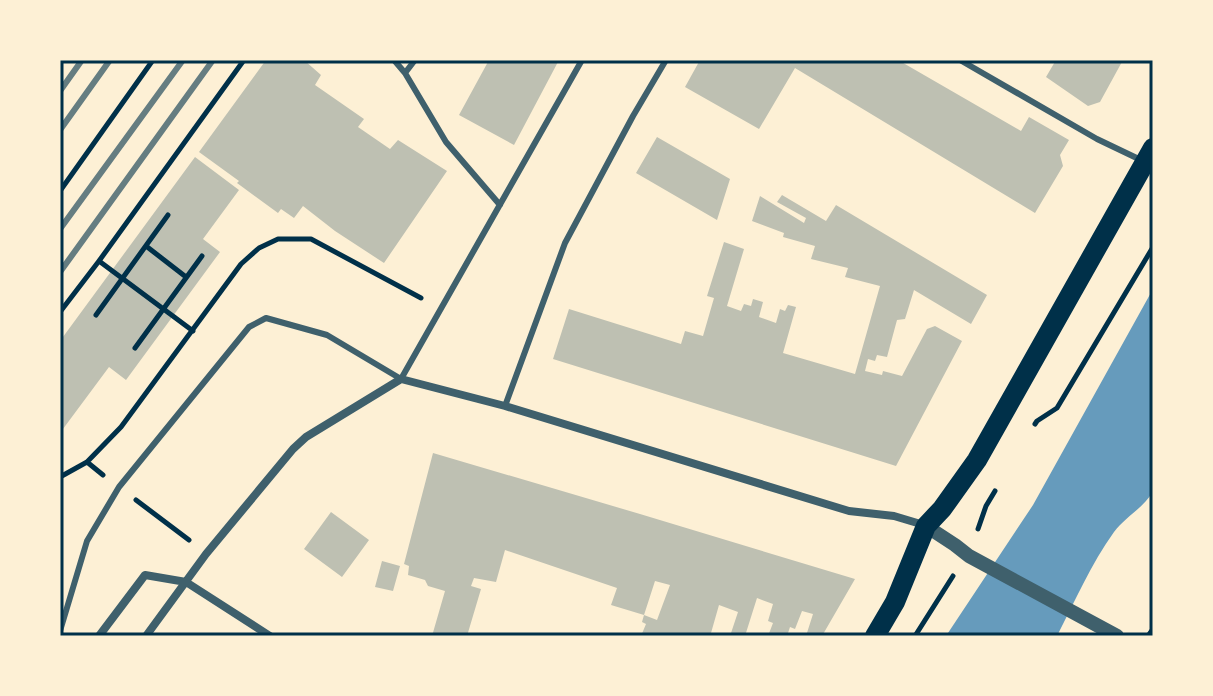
<svg xmlns="http://www.w3.org/2000/svg" width="1213" height="696" font-family="'Public Sans',sans-serif">
  <style>
    .water { fill: #669bbc }
    .building { fill: #bec0b2 }
    .lines { fill: none; stroke-linecap: round; stroke-linejoin: round }
    .path { stroke: #003049; stroke-width: 5 }
    .service { stroke: #3f606c; stroke-width: 6 }
    .minor { stroke: #3f606c; stroke-width: 8 }
    .tertiary { stroke: #3f606c; stroke-width: 14 }
    .primary { stroke: #003049; stroke-width: 20 }
    .rail { stroke: #657d81; stroke-width: 6 }
    .neatline { fill: none; stroke: #003049; stroke-width: 3 }
  </style>
  <rect width="100%" height="100%" fill="#fdf0d5"/>
  <path class="water" d="M1153,289V491C1144,508 1126,516 1114,532C1091,564 1075,601 1057,636H946L1033,505Z"/>
  <path class="building" d="M266,60H304L321,75L315,85L364,119L358,127L390,149L398,140L447,171L384,263L335,231L303,206L294,218L281,209L278,213L237,183L239,181L199,152Z
    M489,60H559L514,145L459,115Z
    M700,60H898L1021,131L1029,117L1069,140L1060,155L1063,166L1035,213L795,68L759,129L685,87Z
    M1056,60H1123L1100,102L1088,106L1046,77Z
    M657,137L730,179L717,220L636,173Z
    M195,157L239,190L203,239L220,252L126,380L109,367L60,433V341Z
    M782,195L826,221L836,205L987,295L971,324L914,290L905,319L897,320L887,357L877,355L875,361L868,359L865,371L882,375L883,371L902,376L927,329L935,326L962,341L896,466L553,359L569,309L681,344L685,331L703,336L714,298L707,296L724,242L744,249L727,306L741,311L744,304L751,306L753,299L763,302L759,317L776,323L780,309L785,311L788,305L796,307L783,353L855,374L880,286L845,277L848,268L811,259L815,246L783,237L784,233L752,221L760,196L804,223L806,218L777,202Z
    M433,453L640,514L855,579L822,636H806L813,614L802,611L795,629L790,627L787,636H768L773,623L768,621L773,604L757,598L745,636H730L738,612L719,605L711,633L718,636H641L646,624L642,622L644,615L657,620L670,585L655,581L644,615L611,605L617,588L505,550L496,582L474,578L471,586L481,589L467,636H432L445,591L428,586L425,580L408,575L409,566L404,564Z
    M331,512L369,540L342,577L304,549Z
    M382,561L400,566L393,591L375,587Z"/>
  <g class="lines">
    <path class="path" d="M60,191L153,60
      M146,246L186,277
      M60,312L99,261
      M96,315L168,215
      M193,331L99,261L244,60
      M135,348L202,256
      M1035,424L1037,421L1057,408L1153,247
      M87,462L121,427L241,264L259,248L278,239H311L421,298
      M60,477L87,462L103,475
      M136,500L189,540
      M978,529L986,506L995,491
      M915,636L953,576
      M1148,636L1153,629"/>
    <path class="service" d="M394,60L405,73
      M415,60L405,73L446,142L500,205
      M960,60L1097,139L1143,161
      M505,406L565,243L633,116L666,60
      M60,631L87,541L119,487L249,327L266,318L327,335L401,379L582,60"/>
    <path class="minor" d="M99,636L145,575L186,582L270,636
      M146,636L206,554L293,449L306,437L401,379L505,406L849,511L894,516L924,525"/>
    <path class="tertiary" d="M926,526L955,545L969,556L1117,636"/>
    <path class="primary" d="M875,636L895,602L926,526L942,509L977,460L1153,148"/>
    <path class="rail" d="M60,91L82,60
      M60,130L110,60
      M60,229L183,60
      M60,272L213,60"/>
  </g>
  <rect width="1213" height="696" fill="none" stroke="#fdf0d5" stroke-width="124"/>
  <rect x="62" y="62" width="1089" height="572" class="neatline"/>
</svg>
